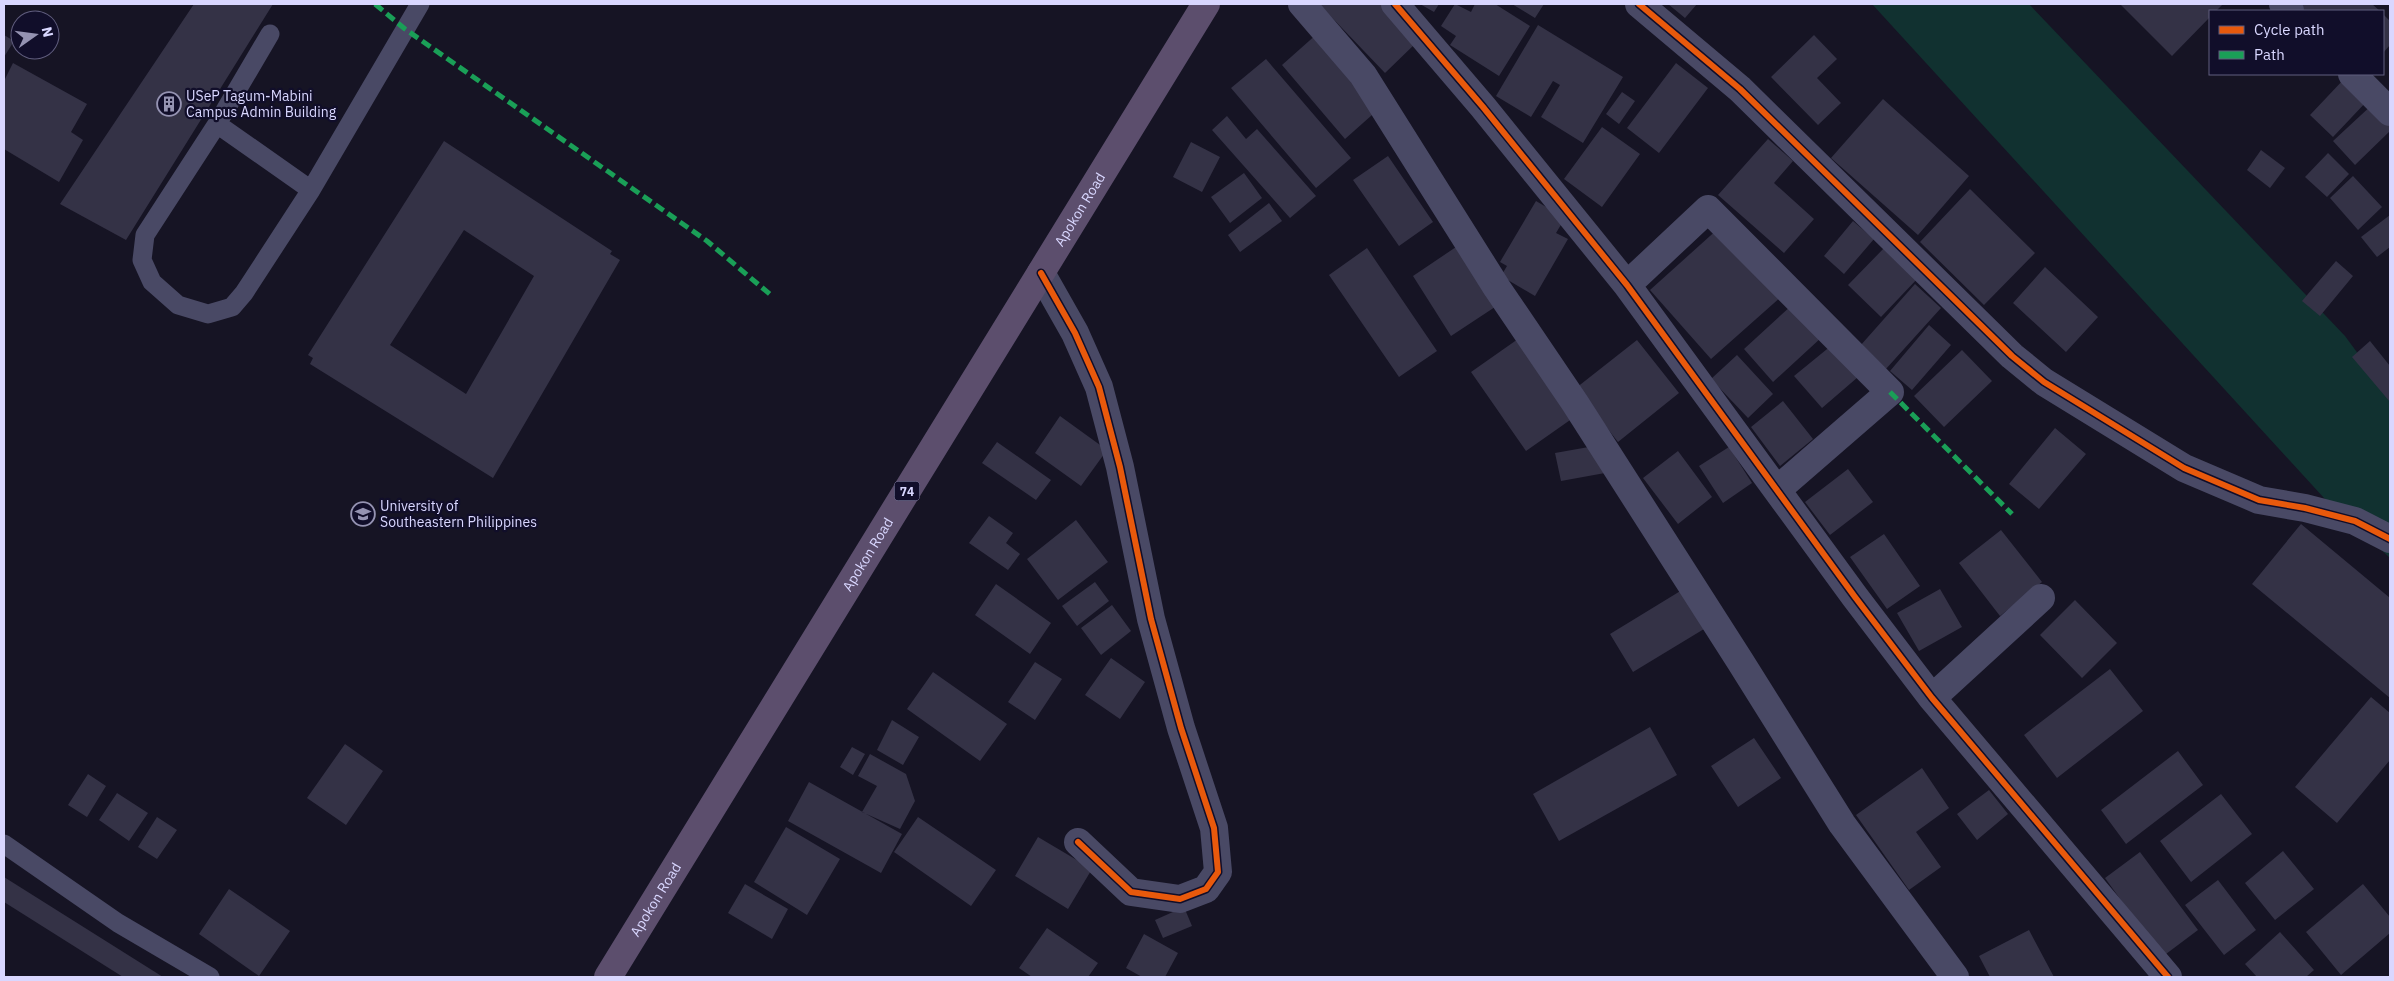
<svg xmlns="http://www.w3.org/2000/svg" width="2394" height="981" font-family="'IBM Plex Sans',sans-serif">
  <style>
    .green { fill: #113130 }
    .building { fill: #343246; fill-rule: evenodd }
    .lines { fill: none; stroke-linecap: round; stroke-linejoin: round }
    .service { stroke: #494965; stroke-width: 19 }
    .minor { stroke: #494965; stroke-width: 28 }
    .trunk { stroke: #5c4e6d; stroke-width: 28 }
    .quiet { stroke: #1a9f57; stroke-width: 5; stroke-dasharray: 10 5; stroke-linecap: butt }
    .cycleway-casing { stroke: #110e2a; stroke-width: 9 }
    .cycleway { stroke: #e8590c; stroke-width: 6 }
    .labels { text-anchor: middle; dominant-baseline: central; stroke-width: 4.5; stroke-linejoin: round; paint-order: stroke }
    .shield { fill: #110e2a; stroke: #9d9bbf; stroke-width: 1 }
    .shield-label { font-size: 12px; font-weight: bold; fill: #d9d7ff }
    .poi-label { font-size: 14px; fill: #d9d7ff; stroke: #110e2a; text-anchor: start }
    .street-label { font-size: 14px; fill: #d9d7ff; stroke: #110e2a }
  </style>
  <rect width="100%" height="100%" fill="#161424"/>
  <path class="green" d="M1872,4H2029L2345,336L2390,397V558L2324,498Z"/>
  <path class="building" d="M194,4H273L126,240L60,204Z
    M1319,4H1381L1417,42L1385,73Z
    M1420,4H1439L1434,12Z
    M1455,4L1471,12L1475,4H1495L1530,26L1499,76L1450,45L1456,36L1441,26Z
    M1512,4H1544L1535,18Z
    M1668,4H1697L1685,18Z
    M2120,4H2223L2216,11H2210V17L2172,56Z
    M2295,4H2372L2380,11H2303Z
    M2383,14L2390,21V45L2383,53Z
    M1538,25L1623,77L1583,143L1541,117L1560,85L1553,81L1531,117L1496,96Z
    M1318,33L1381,107L1345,139L1282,65Z
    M4,35L14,41L4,57Z
    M1814,35L1837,59L1817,78L1841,103L1818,125L1771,77Z
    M1266,59L1351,158L1316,188L1231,88Z
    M13,63L87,104L71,132L83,140L59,182L4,149V81Z
    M1676,63L1708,88L1659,153L1627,128Z
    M2345,78L2368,100L2333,137L2310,115Z
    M1622,92L1635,101L1619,124L1606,114Z
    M1883,99L1969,176L1918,235L1831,158Z
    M2374,103L2390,120V131L2355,165L2333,141Z
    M1227,116L1246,139L1257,129L1316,196L1290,218L1212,130Z
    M1602,127L1640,154L1602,207L1564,179Z
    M1768,139L1793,161L1774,183L1814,219L1784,253L1718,195Z
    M444,141L612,251L610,254L620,260L493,478L310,364L313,358L308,355ZM464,230L534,276L466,394L390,345Z
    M1191,142L1220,157L1202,192L1173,177Z
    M2261,150L2285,168L2270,188L2247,170Z
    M2328,153L2349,174L2327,197L2305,177Z
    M1388,156L1433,222L1399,246L1353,180Z
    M1244,173L1262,198L1230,223L1211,197Z
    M2353,176L2382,207L2358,230L2330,198Z
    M1970,189L2035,253L1984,305L1920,242Z
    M1536,201L1565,218L1556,233L1568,239L1535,296L1501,276L1507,266L1500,262Z
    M1269,203L1282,221L1240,252L1228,235Z
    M2390,215V247L2377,257L2361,237Z
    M1853,221L1874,239L1844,274L1824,256Z
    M1720,227L1782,296L1711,359L1650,290Z
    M1886,246L1918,278L1881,317L1848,285Z
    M1456,247L1495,307L1451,336L1413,276Z
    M1367,248L1437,351L1399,377L1329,275Z
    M2336,261L2353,276L2320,316L2302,301Z
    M2045,267L2098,317L2066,352L2013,303Z
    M1915,284L1941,308L1885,370L1860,346Z
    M1792,305L1822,337L1773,382L1744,349Z
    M1929,325L1951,345L1912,390L1890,371Z
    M1518,339L1573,418L1526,451L1471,372Z
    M1637,340L1679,393L1618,442L1576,388Z
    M2370,341L2390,366V402L2352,357Z
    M1832,345L1858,377L1822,408L1794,376Z
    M1962,350L1992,381L1944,427L1914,396Z
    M1737,355L1773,394L1748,418L1711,379Z
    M1783,401L1813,439L1780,466L1751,427Z
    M1060,416L1107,450L1081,486L1035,453Z
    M2055,428L2086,454L2039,509L2009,484Z
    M997,442L1051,480L1036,500L982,463Z
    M1600,445L1605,473L1561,481L1555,453Z
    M1729,447L1752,483L1723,503L1699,466Z
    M1678,451L1712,497L1678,524L1643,478Z
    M1848,469L1873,502L1830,535L1805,502Z
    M989,516L1013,533L1006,543L1020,554L1008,570L969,543Z
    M1076,520L1108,562L1058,600L1027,559Z
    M2301,524L2390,598V698L2252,584Z
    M2001,530L2042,582L2000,616L1959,563Z
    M1884,534L1920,586L1887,609L1850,557Z
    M1095,582L1109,601L1077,626L1062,606Z
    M996,584L1051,623L1030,654L975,615Z
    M1940,589L1962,627L1919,651L1897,613Z
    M1682,590L1704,629L1633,672L1610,634Z
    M2075,600L2117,643L2082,678L2040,635Z
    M1112,605L1131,631L1101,655L1081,628Z
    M1111,658L1145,682L1120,719L1085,695Z
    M1035,662L1062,679L1035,720L1008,702Z
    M2110,669L2143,711L2057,778L2024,735Z
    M933,672L1007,724L980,761L907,709Z
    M2371,697L2390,713V760L2337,823L2295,787Z
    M892,720L919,737L903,765L877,750Z
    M1650,727L1677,775L1559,841L1533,794Z
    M1754,738L1781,778L1738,807L1711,766Z
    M345,744L383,771L346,825L307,798Z
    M852,747L865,754L853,775L840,767Z
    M2178,751L2203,785L2126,844L2101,810Z
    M870,754L906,774L915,801L900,829L862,812L877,786L858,776Z
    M1922,768L1949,808L1916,832L1941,867L1909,890L1856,815Z
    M88,774L106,786L87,817L68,805Z
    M809,782L902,834L881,873L788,821Z
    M1989,790L2008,814L1977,840L1957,814Z
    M117,793L148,813L129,841L99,820Z
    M2221,794L2252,834L2191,882L2160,841Z
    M157,817L177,830L157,859L138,847Z
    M918,817L996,870L971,906L894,852Z
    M786,827L840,859L807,915L754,882Z
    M1038,837L1092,869L1068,909L1015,876Z
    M2283,851L2314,889L2275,920L2245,883Z
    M2140,852L2198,930L2162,957L2105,878Z
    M4,877L163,977H123L4,902Z
    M2218,880L2256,930L2224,955L2185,905Z
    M745,884L788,909L772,939L728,913Z
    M2363,884L2390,917V933L2341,975L2306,932Z
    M229,889L290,931L259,976L199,934Z
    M1184,907L1192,926L1163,938L1155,920Z
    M1047,928L1098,963L1088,977H1032L1019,968Z
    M2029,930L2054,977H1990L1979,956Z
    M2280,932L2314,970L2306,977H2257L2245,964Z
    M1144,934L1178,953L1165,977H1142L1126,968Z"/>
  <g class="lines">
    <path class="service" d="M270,34L217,124L145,235L142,260L152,282L178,305L208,314L232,307L244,293L311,190L420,4
      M217,124L311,190
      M4,844L118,923L210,977"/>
    <path class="minor" d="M1302,4L1363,75L1497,288L1575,403L1740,661L1842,824L1955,977
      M1395,4L1483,107L1627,285L1855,597L1932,698L2168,977
      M1639,4L1740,89L2012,356L2044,382L2184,468L2259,500L2305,508L2355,521L2390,539
      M2283,4L2290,11
      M2352,74L2390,112
      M1041,273L1075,333L1099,387L1120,467L1151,619L1181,728L1214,828L1218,872L1206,889L1180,899L1131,892L1078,842
      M1627,285L1708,209L1890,392L1777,490
      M1932,698L2041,598"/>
    <path class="trunk" id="s1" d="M608,977L1206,4"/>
    <path class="quiet" d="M375,4L405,29L707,241L772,296
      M1890,392L2012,514"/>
    <g class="cycleway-casing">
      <path id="cycleway" d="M1395,4L1483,107L1627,285L1855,597L1932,698L2168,977
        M1639,4L1740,89L2012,356L2044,382L2184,468L2259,500L2305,508L2355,521L2390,539
        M1041,273L1075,333L1099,387L1120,467L1151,619L1181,728L1214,828L1218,872L1206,889L1180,899L1131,892L1078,842"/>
    </g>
    <use href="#cycleway" class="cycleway"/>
  </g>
  <defs>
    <g id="building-ring" transform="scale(1.25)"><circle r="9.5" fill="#110e2a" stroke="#9593b2" stroke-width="1.5"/><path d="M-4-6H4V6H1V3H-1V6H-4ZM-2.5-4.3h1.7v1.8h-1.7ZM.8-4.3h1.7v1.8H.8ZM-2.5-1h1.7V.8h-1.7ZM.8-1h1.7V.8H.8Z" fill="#9593b2"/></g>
    <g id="university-ring" transform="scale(1.25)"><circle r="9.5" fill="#110e2a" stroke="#9593b2" stroke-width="1.5"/><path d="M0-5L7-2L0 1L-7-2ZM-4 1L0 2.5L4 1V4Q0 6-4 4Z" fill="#9593b2"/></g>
  </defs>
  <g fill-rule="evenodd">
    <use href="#building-ring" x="169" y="104"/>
    <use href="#university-ring" x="363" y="514"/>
  </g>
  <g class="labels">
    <rect class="shield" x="894.5" y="481.5" width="25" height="19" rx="4"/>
    <g class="shield-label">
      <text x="907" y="491">74</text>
    </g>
    <g class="poi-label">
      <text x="186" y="96">USeP Tagum-Mabini<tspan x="186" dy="16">Campus Admin Building</tspan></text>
      <text x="380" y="506">University of<tspan x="380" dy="16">Southeastern Philippines</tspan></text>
    </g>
    <g class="street-label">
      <text stroke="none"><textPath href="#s1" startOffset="901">Apokon Road</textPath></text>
      <text stroke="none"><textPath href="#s1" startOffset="496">Apokon Road</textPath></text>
      <text stroke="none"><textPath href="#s1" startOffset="91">Apokon Road</textPath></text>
    </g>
  </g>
  <rect width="2394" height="981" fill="none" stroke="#d9d7ff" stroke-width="10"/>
  <rect x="2209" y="10" width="175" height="65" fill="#110e2a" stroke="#615e7f"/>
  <rect x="2219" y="26" width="25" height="8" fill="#e8590c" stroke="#615e7f"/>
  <text x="2254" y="35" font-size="15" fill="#d9d7ff">Cycle path</text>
  <rect x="2219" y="51" width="25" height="8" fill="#1a9f57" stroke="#615e7f"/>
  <text x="2254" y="60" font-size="15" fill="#d9d7ff">Path</text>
  <g transform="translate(35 35) rotate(76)"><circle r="24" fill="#110e2a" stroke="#615e7f"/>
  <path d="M0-4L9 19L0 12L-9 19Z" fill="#9593b2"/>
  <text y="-8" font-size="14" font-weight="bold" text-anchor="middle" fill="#d9d7ff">N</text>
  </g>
</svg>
